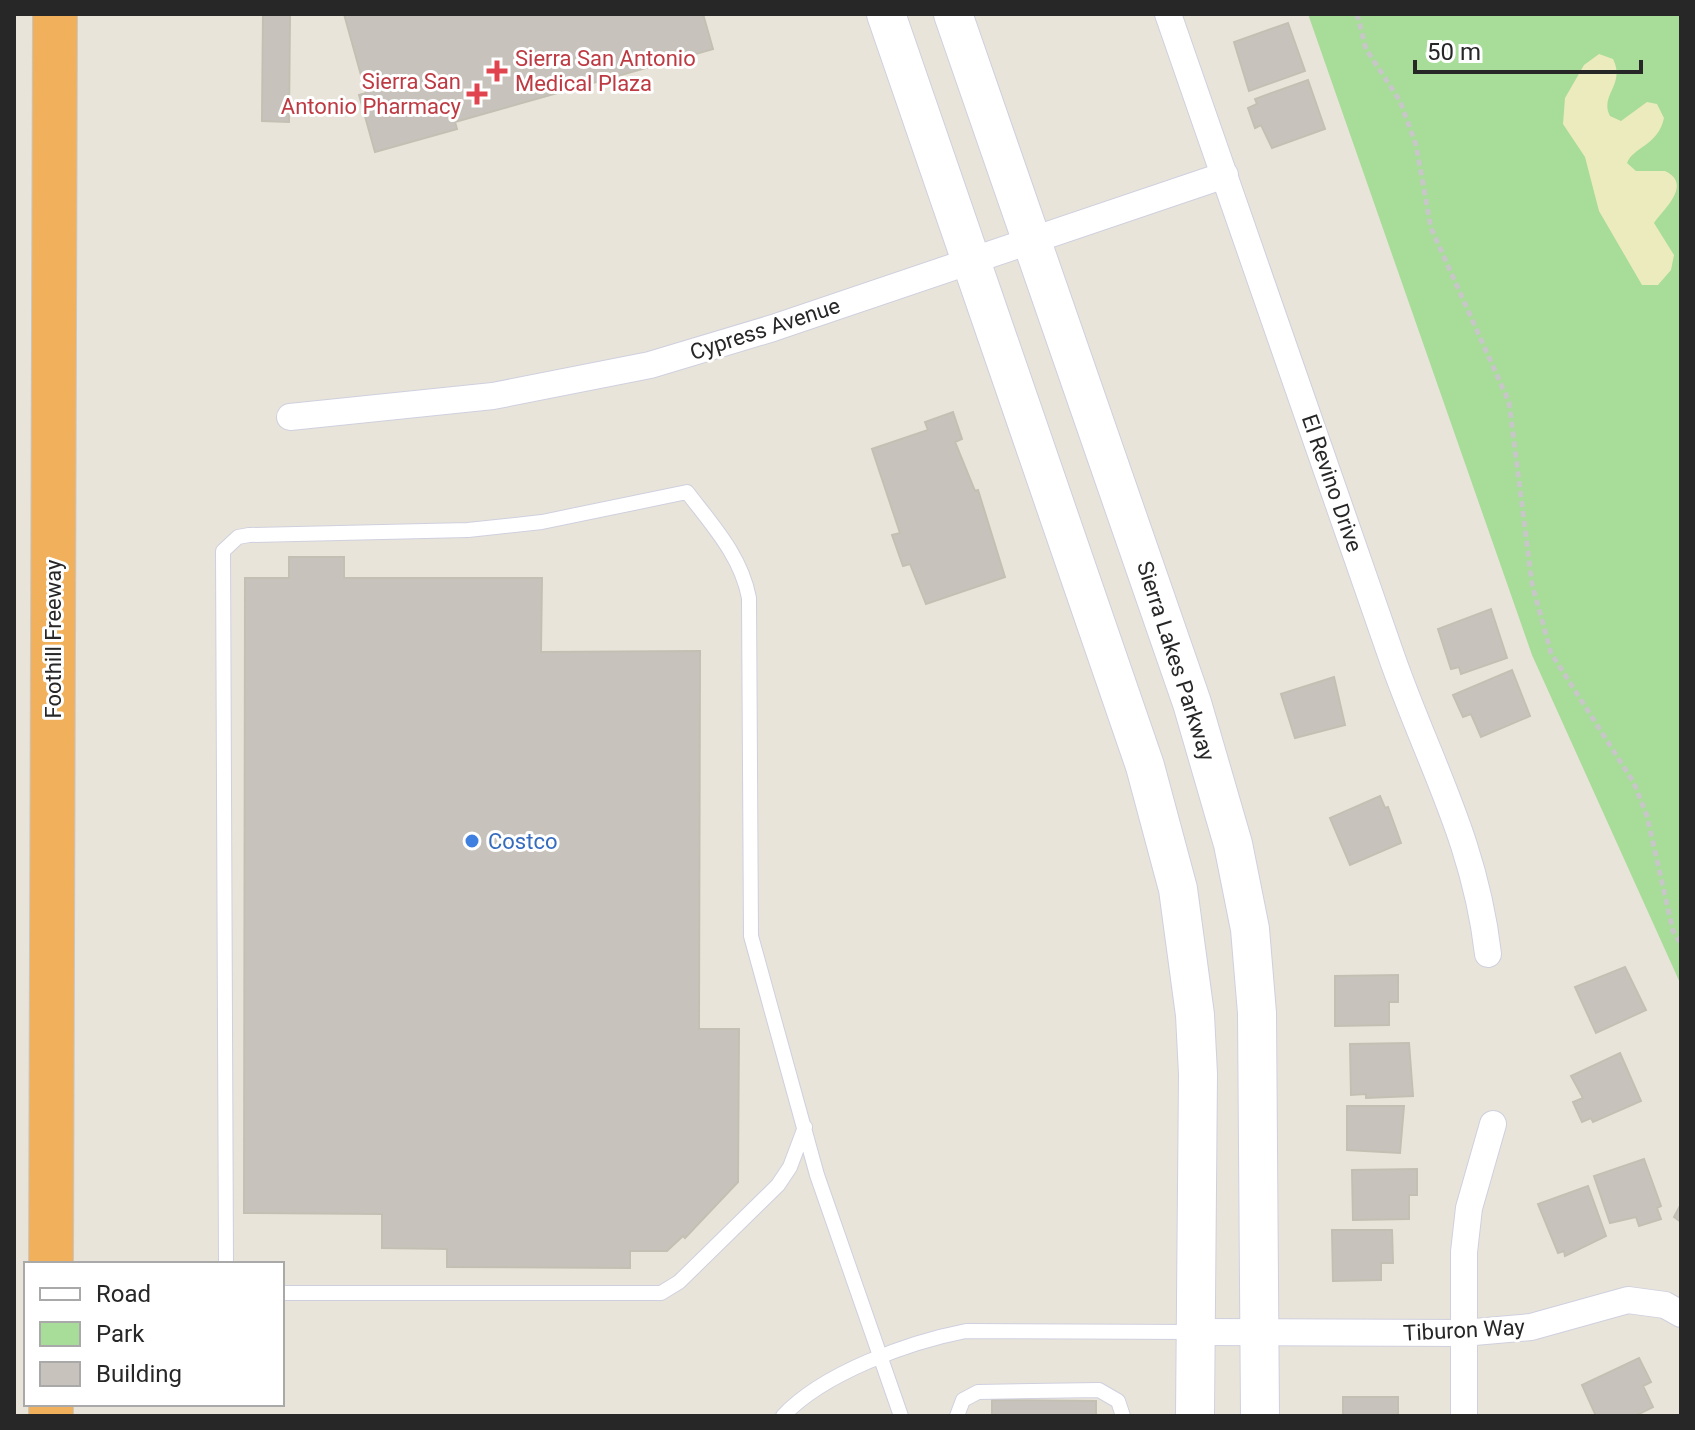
<svg xmlns="http://www.w3.org/2000/svg" width="1695" height="1430" font-family="Roboto,sans-serif">
  <style>
    .green { fill: #a7dc99 }
    .sand { fill: #ecebbe }
    .building { fill: #c7c3bc; stroke: #c3c0b3; stroke-width: 2 }
    .lines { fill: none; stroke-linecap: round; stroke-linejoin: round }
    .lane-casing { stroke: #cfd0df; stroke-width: 16 }
    .street-casing { stroke: #cfd0df; stroke-width: 28 }
    .secondary-casing { stroke: #cfd0df; stroke-width: 40 }
    .highway-casing { stroke: #c7c7c7; stroke-width: 46 }
    .path { stroke: #c7c7c7; stroke-width: 5; stroke-dasharray: 6 4; stroke-linecap: butt }
    .lane { stroke: #fff; stroke-width: 14 }
    .street { stroke: #fff; stroke-width: 26 }
    .secondary { stroke: #fff; stroke-width: 38 }
    .highway { stroke: #f1b05c; stroke-width: 44 }
    .health-dot { fill: #e0444e; stroke: #fff; stroke-width: 3 }
    .shop-dot { fill: #3f7fe0; stroke: #fff; stroke-width: 3 }
    .labels { text-anchor: middle; dominant-baseline: central; stroke-width: 6; stroke-linejoin: round; paint-order: stroke }
    .health-label { font-size: 22px; fill: #be3a42; stroke: #fff; text-anchor: start }
    .street-label { font-size: 22px; fill: #272727; stroke: #fff }
    .shop-label { font-size: 22px; fill: #366cbe; stroke: #fff; text-anchor: start }
  </style>
  <rect width="100%" height="100%" fill="#e9e4d9"/>
  <path class="green" d="M1308,14H1681V985L1532,655Z"/>
  <path class="sand" d="M1599,54L1613,59C1626,85 1599,95 1610,116L1621,121L1647,102L1657,104L1664,118C1658,146 1633,147 1627,163L1636,171H1665C1693,184 1664,209 1654,223L1674,255L1671,270L1658,285H1642L1599,211L1585,157L1563,124L1565,98L1584,65Z"/>
  <path class="building" d="M263,14H290L289,122L262,121Z
    M344,14H703L713,49L455,122L457,129L375,152L359,95L366,93Z
    M1288,23L1305,71L1249,91L1234,42Z
    M1308,80L1325,129L1272,148L1261,125L1255,128L1248,108L1257,104L1255,99Z
    M953,412L962,439L955,442L975,491L978,490L1005,577L926,604L910,564L903,566L892,535L900,533L872,449L928,430L925,422Z
    M289,557H344V578H542L541,652L700,651L699,1029H739L738,1182L685,1238L683,1236L667,1251H630V1268L447,1267V1249L382,1248V1214L244,1213L245,578H289Z
    M1491,609L1507,658L1461,674L1459,667L1451,669L1438,629Z
    M1512,670L1530,716L1481,737L1471,714L1463,717L1453,695Z
    M1334,677L1345,725L1295,738L1281,694Z
    M1380,796L1385,808L1388,807L1401,843L1350,865L1330,818Z
    M1625,967L1646,1010L1596,1033L1575,987Z
    M1398,975V1002H1389V1025L1335,1026V976Z
    M1409,1043L1413,1096L1366,1098V1094L1351,1095L1350,1044Z
    M1620,1053L1641,1101L1593,1122L1591,1118L1582,1122L1573,1102L1583,1098L1571,1076Z
    M1347,1106H1404L1400,1153L1347,1150Z
    M1644,1159L1661,1206L1657,1208L1661,1219L1639,1226L1636,1217L1610,1223L1594,1176Z
    M1417,1169V1195H1409V1219L1353,1220L1352,1170Z
    M1588,1186L1606,1236L1565,1256L1564,1251L1558,1253L1538,1204Z
    M1681,1204V1222L1674,1217Z
    M1332,1230H1392L1393,1263H1381V1280L1333,1281Z
    M1639,1358L1651,1382L1643,1386L1653,1407L1635,1416H1596L1582,1385Z
    M1343,1397H1398V1416H1343Z
    M992,1400L1096,1401V1416H992Z"/>
  <g class="lines">
    <g class="lane-casing">
      <path id="lane" d="M226,1264L223,551L238,537L249,535L468,530L542,522L687,492C713,526 741,556 749,598L751,936L817,1175L901,1416
        M282,1293H661L679,1282L778,1185L790,1167L805,1127
        M783,1416C823,1373 909,1342 966,1331L1193,1332
        M957,1416L963,1400L978,1392L1099,1390L1118,1401L1123,1416"/>
    </g>
    <g class="street-casing">
      <path id="street" d="M1168,14C1243,227 1317,441 1391,655C1428,761 1475,840 1488,954
        M290,417L493,396L650,365L773,328L1225,175
        M1196,1332L1463,1333L1531,1327L1628,1300L1665,1305L1681,1314
        M1464,1416V1252L1469,1208L1493,1124"/>
    </g>
    <g class="secondary-casing">
      <path id="secondary" d="M886,14L1145,766L1178,889L1195,1015L1198,1074L1195,1416
        M953,14L1192,703L1233,844L1250,929L1257,1013L1260,1416"/>
    </g>
    <g class="highway-casing">
      <path id="highway" d="M51,1264L55,14
        M51,1416V1404"/>
    </g>
    <path class="path" d="M1357,14L1366,49L1400,101L1416,145L1431,228L1509,402L1532,584L1551,653L1634,783L1647,816L1673,931L1681,944"/>
    <use href="#lane" class="lane"/>
    <use href="#street" class="street"/>
    <use href="#secondary" class="secondary"/>
    <use href="#highway" class="highway"/>
  </g>
  <g class="health-dot">
    <path d="M493 59h8v8h8v8h-8v8h-8v-8h-8v-8h8z"/>
    <path d="M473 82h8v8h8v8h-8v8h-8v-8h-8v-8h8z"/>
  </g>
  <circle class="shop-dot" cx="472" cy="841" r="8"/>
  <g class="labels">
    <g class="health-label">
      <text x="515" y="58">Sierra San Antonio<tspan x="515" dy="25">Medical Plaza</tspan></text>
      <text x="461" y="81" text-anchor="end">Sierra San<tspan x="461" dy="25">Antonio Pharmacy</tspan></text>
    </g>
    <g class="street-label">
      <text transform="translate(765 329) rotate(-18)">Cypress Avenue</text>
      <text transform="translate(1332 483) rotate(71)">El Revino Drive</text>
      <text transform="translate(53 639) rotate(-90)">Foothill Freeway</text>
      <text transform="translate(1176 661) rotate(72)">Sierra Lakes Parkway</text>
      <text transform="translate(1464 1330) rotate(-3)">Tiburon Way</text>
    </g>
    <g class="shop-label">
      <text x="488" y="841">Costco</text>
    </g>
  </g>
  <rect width="1695" height="1430" fill="none" stroke="#272727" stroke-width="32"/>
  <rect x="24" y="1262" width="260" height="144" fill="#ffffff" stroke="#a9a9a9" stroke-width="2"/>
  <rect x="40" y="1288" width="40" height="12" fill="#ffffff" stroke="#a9a9a9" stroke-width="2"/>
  <text x="96" y="1302" font-size="24" fill="#272727">Road</text>
  <rect x="40" y="1322" width="40" height="24" fill="#a7dc99" stroke="#a9a9a9" stroke-width="2"/>
  <text x="96" y="1342" font-size="24" fill="#272727">Park</text>
  <rect x="40" y="1362" width="40" height="24" fill="#c7c3bc" stroke="#a9a9a9" stroke-width="2"/>
  <text x="96" y="1382" font-size="24" fill="#272727">Building</text>
  <path d="M1415 60v12h226v-12" fill="none" stroke="#272727" stroke-width="4"/>
  <text x="1427" y="60" font-size="24" fill="#272727" stroke="#ffffff" stroke-width="6" paint-order="stroke">50 m</text>
</svg>
